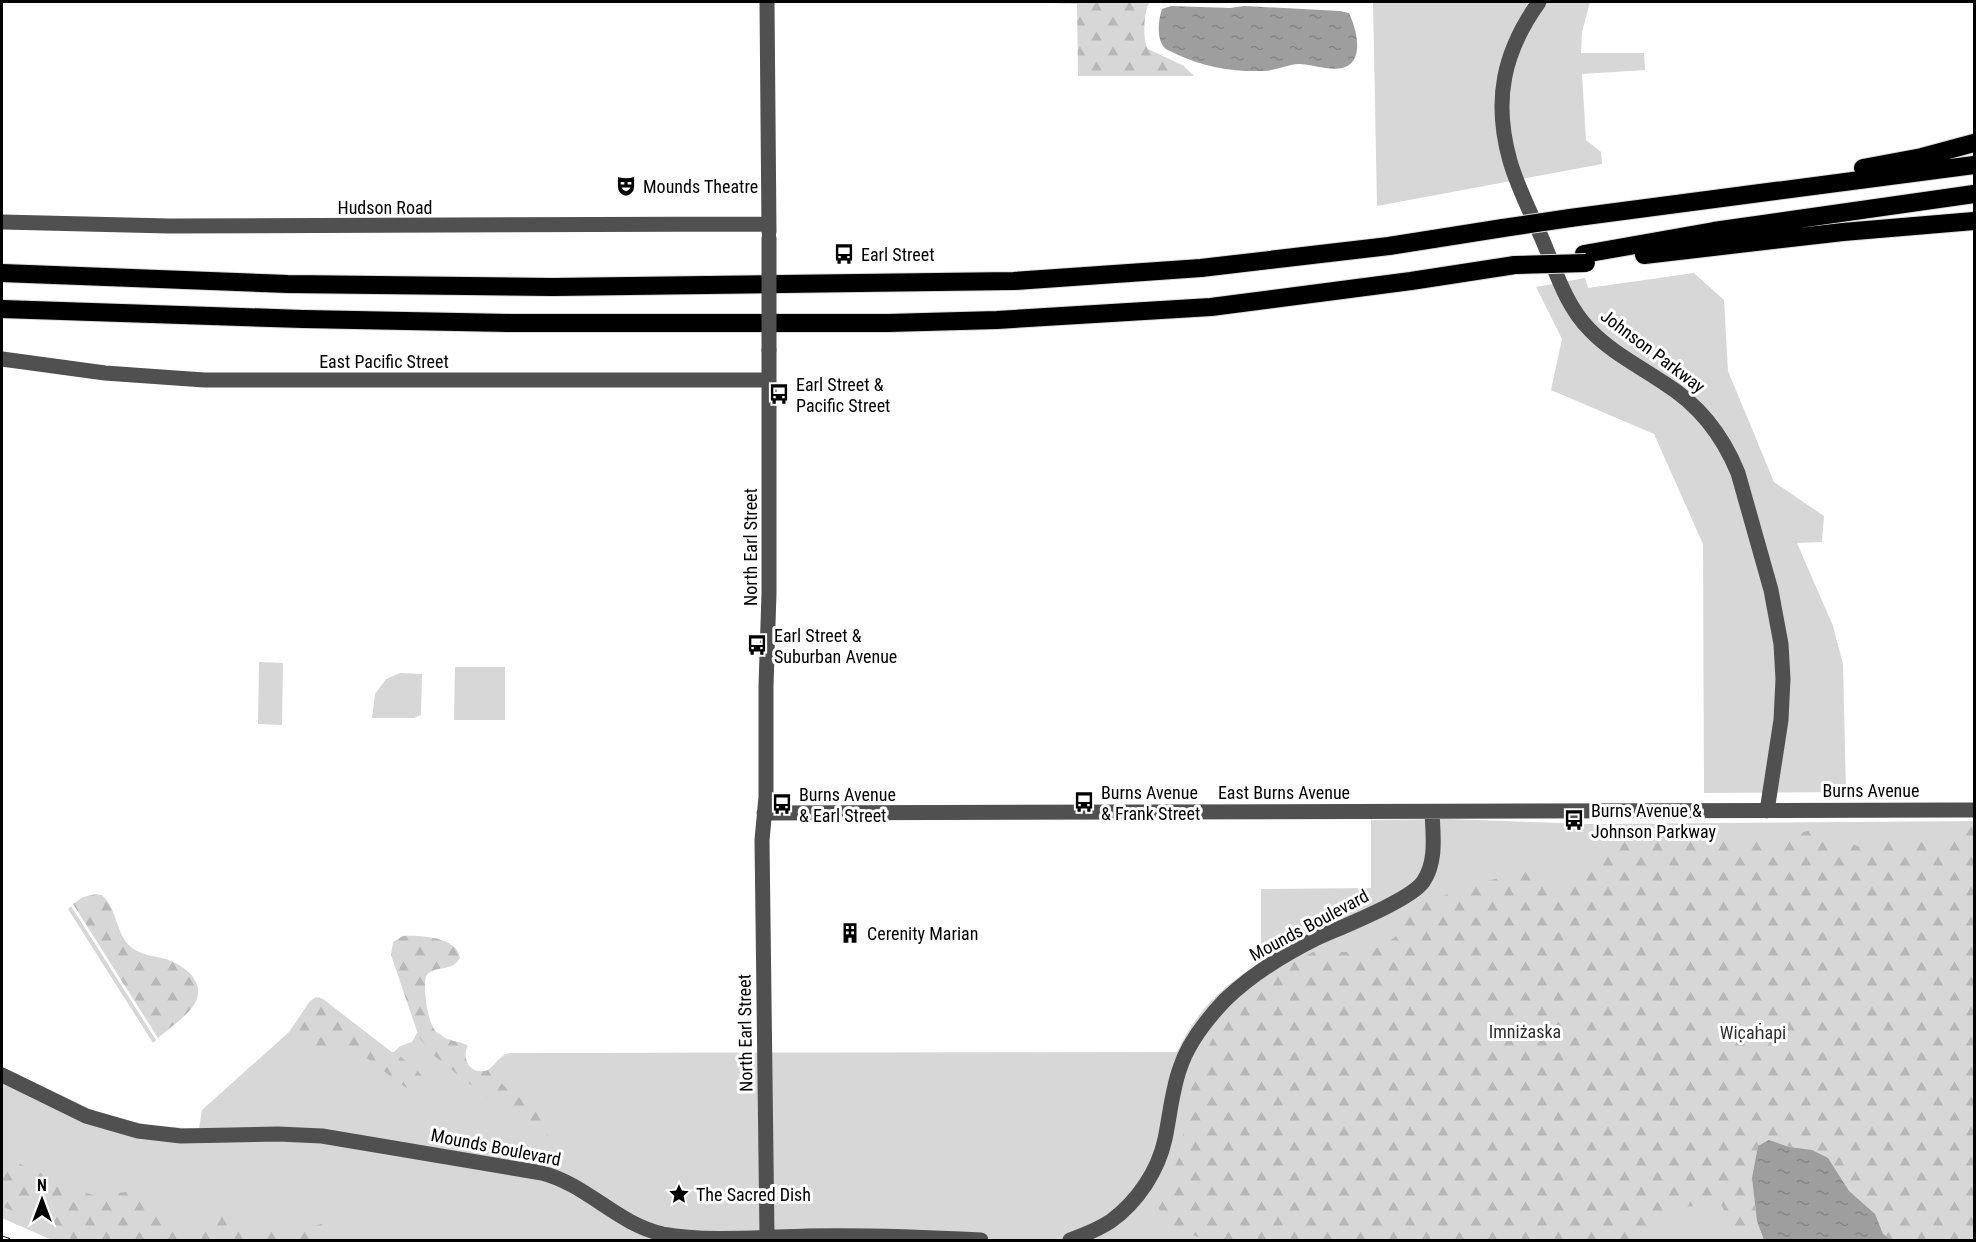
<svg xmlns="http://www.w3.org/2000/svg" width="1976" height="1242" font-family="'Roboto Condensed',sans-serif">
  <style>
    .green { fill: #d7d7d7 }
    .forest { fill: url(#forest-firs) }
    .water { fill: url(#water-ripples) }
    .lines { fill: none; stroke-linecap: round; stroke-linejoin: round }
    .highway-casing { stroke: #dbdbdb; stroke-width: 20 }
    .minor { stroke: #505050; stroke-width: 15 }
    .highway { stroke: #000; stroke-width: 18 }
    .rail-casing { stroke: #000; stroke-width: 5 }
    .rail { stroke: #fff; stroke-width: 3; stroke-dasharray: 9; stroke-linecap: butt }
    .highway-bridge-casing { stroke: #dbdbdb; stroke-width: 20; stroke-linecap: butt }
    .minor-bridge { stroke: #505050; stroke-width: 15 }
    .highway-bridge { stroke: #000; stroke-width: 18 }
    .labels { text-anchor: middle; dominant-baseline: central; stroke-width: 6; stroke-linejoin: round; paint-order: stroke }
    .poi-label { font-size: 18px; fill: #000; stroke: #fff; text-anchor: start }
    .street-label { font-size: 18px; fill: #000; stroke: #fff }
    .park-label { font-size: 18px; fill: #2e2e2e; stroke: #fff }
  </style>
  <defs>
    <pattern id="forest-firs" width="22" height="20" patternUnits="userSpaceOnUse" patternTransform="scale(1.5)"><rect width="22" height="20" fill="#d7d7d7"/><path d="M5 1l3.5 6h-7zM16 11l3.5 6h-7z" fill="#b7b7b7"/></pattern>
    <pattern id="water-ripples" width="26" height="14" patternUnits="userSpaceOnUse" patternTransform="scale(1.5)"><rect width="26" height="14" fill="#9e9e9e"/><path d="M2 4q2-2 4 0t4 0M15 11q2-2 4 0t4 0" fill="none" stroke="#868686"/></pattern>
  </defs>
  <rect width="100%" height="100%" fill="#fff"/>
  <path class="green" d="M1373,2H1590L1582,32L1581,53H1644L1645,70L1582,74L1586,140L1601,152L1602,164L1377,206Z
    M1694,273L1724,300L1728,371L1774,482L1824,516L1822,542L1797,543L1833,626L1843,664L1846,792L1704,793L1703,544L1654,434L1551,390L1562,339L1536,287L1585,278L1588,288Z
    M259,662L283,663L282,725L258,724Z
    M455,667H505V720H454Z
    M400,673L422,674L421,715L414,718H372L375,694L386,679Z
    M1449,819L1588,824L1974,821V1240H52L2,1218V1067L99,1113L147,1125L199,1129L202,1110L289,1032L310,1001L316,997L323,999L393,1053L400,1046L412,1042L417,1033L435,1031L445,1038L468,1046C465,1051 464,1055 466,1061C467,1065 471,1069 476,1071C492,1076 496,1056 509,1053L1177,1052C1198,1009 1221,987 1261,962V889L1371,888V820Z
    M71,906L156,1040L153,1043L68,909Z"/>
  <path class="forest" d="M1023,2H1155L1149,3C1144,13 1142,38 1148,49L1184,66L1194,76H1078L1077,4Z
    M1665,824L1698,825L1757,842L1772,841L1807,831L1825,833L1872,852L1877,847V839L1885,831C1901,836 1918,842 1936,839C1949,836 1961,823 1974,825V1240H1891L1883,1234L1875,1214L1849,1191L1838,1177L1812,1150L1789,1147L1770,1140L1758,1146C1753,1174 1751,1202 1760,1229L1749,1236L1732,1237L1720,1225L1726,1214L1720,1203L1677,1208L1659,1217L1652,1240H1209C1186,1234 1162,1226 1156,1201L1165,1187L1179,1158L1194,1074L1224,1017L1244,993L1276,972L1313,952H1361L1383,946L1399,934L1408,908L1482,882L1528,871L1564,885L1584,880L1605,843L1626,825Z
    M96,894L102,895C118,910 116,935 131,947C140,955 154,956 166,959C183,965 207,981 195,1003C188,1016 169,1028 158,1038L73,904L83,897Z
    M403,936C419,935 458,937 460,958C452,973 435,964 426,976C423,989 427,1027 440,1036C447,1041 459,1041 467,1045C462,1061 471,1076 489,1070L507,1089L539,1112L549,1125L547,1139H542L534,1135L432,1054L419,1037L391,955L393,942Z
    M319,997L391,1052H395L416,1069L429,1084L428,1091C409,1099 384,1068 368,1059C341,1043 318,1052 292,1039Z
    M2,1157C34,1168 64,1186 96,1196C108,1200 120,1189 132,1193C140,1195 142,1203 147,1209C168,1229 205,1238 224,1212C262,1239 280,1231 322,1224L325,1240H74L2,1206Z"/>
  <path class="water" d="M1171,6L1230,8L1244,6L1340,11L1349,13C1355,26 1364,54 1349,65C1336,74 1314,64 1299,64C1289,64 1275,71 1263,71C1233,72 1205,67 1178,55C1175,53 1169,51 1166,49C1156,41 1158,20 1162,9Z
    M1769,1140L1789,1147L1812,1150L1828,1158L1849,1191L1875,1214L1883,1234L1891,1240H1764L1757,1221L1752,1178L1758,1146Z"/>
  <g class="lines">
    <g class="highway-casing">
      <path id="highway" d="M1863,168L1922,157L1974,143
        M1570,218L1974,165
        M1584,254L1714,231L1974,194
        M1644,255L1843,232L1974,221
        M2,273L288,284L553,287L1014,281L1201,268L1389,246L1503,228
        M2,309L303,319L509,323H888L997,320L1211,307L1411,281L1515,265"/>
    </g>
    <path class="minor" d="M767,2L769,232
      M1539,2C1503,52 1493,101 1510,161C1518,189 1532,215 1543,241C1556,272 1566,306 1590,330C1611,352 1639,366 1664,383C1698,404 1723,436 1738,473L1771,590L1781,644L1783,679L1781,720L1767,811
      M2,222L169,226L769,224
      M2,359L105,373L204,380H769
      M764,813C1168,813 1571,809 1974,810
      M2,1075L86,1116L138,1131L181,1136L278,1134L322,1136L542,1173C588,1185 617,1224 663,1234C706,1242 763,1237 808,1236C866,1235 923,1237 981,1240
      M767,1237L762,840L766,797V686L769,593V350
      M1070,1240C1084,1235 1099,1229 1111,1221C1138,1201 1158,1171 1165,1139C1170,1115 1172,1090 1180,1068C1188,1043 1207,1019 1225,1000C1251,975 1283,955 1315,939C1339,928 1409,901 1423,882C1437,862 1433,835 1432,812"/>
    <use href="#highway" class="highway"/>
    <g class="rail-casing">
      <path id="rail" d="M2,1238L8,1240"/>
    </g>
    <use href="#rail" class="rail"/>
    <g class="highway-bridge-casing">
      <path id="highway-bridge" d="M1503,228L1570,218
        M1515,265L1586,263"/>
    </g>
    <path class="minor-bridge" d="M769,350V238"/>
    <use href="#highway-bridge" class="highway-bridge"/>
  </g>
  <defs>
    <g id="theatre-bare" transform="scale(1.62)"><path d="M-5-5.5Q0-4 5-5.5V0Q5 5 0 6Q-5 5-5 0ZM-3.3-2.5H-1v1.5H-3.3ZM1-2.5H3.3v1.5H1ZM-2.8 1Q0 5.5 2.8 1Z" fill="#000" stroke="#fff" stroke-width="2.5" paint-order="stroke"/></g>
    <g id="bus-bare" transform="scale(1.62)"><path d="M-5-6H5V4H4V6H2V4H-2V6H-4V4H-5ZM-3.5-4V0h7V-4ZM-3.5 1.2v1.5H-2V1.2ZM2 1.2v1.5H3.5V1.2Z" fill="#000" stroke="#fff" stroke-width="2.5" paint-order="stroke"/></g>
    <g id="building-bare" transform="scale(1.62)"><path d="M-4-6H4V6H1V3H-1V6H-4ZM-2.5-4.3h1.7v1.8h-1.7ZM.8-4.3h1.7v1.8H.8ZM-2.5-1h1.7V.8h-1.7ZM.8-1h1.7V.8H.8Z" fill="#000" stroke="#fff" stroke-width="2.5" paint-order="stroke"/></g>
    <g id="sight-bare" transform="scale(1.62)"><path d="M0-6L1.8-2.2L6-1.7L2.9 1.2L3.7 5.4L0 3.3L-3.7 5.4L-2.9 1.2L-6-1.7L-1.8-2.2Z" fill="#000" stroke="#fff" stroke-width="2.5" paint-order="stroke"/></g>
  </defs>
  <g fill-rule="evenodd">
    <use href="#theatre-bare" x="626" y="186"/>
    <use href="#bus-bare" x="844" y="254"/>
    <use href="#bus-bare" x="779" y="394"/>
    <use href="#bus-bare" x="757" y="645"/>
    <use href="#bus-bare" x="1084" y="802"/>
    <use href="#bus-bare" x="782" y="804"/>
    <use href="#bus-bare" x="1574" y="820"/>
    <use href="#building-bare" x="850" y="933"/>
    <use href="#sight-bare" x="679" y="1194"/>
  </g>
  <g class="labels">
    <g class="poi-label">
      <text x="643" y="186">Mounds Theatre</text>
      <text x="861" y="254">Earl Street</text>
      <text x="796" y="384">Earl Street &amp;<tspan x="796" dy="21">Pacific Street</tspan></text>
      <text x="774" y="635">Earl Street &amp;<tspan x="774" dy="21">Suburban Avenue</tspan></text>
      <text x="1101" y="792">Burns Avenue<tspan x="1101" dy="21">&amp; Frank Street</tspan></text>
      <text x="799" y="794">Burns Avenue<tspan x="799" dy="21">&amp; Earl Street</tspan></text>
      <text x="1591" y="810">Burns Avenue &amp;<tspan x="1591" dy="21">Johnson Parkway</tspan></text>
      <text x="867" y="933">Cerenity Marian</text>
      <text x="696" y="1194">The Sacred Dish</text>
    </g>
    <g class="street-label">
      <text x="385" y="207">Hudson Road</text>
      <text transform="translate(1653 351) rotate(37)">Johnson Parkway</text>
      <text x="384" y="361">East Pacific Street</text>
      <text transform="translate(750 547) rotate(-90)">North Earl Street</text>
      <text x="1871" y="790">Burns Avenue</text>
      <text x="1284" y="792">East Burns Avenue</text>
      <text transform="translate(1309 925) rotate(-28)">Mounds Boulevard</text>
      <text transform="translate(745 1033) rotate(-91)">North Earl Street</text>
      <text transform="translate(496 1147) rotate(11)">Mounds Boulevard</text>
    </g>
    <g class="park-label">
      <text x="1525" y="1031">Imniżaska</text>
      <text x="1753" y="1032">Wic̣aḣapi</text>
    </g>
  </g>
  <rect width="1976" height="1242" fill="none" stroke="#000000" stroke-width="6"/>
  <g transform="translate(42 1200)" stroke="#ffffff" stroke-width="4.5" paint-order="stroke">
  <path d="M0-4.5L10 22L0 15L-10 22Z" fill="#000000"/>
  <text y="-9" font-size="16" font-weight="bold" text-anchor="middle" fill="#000000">N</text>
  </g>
</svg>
